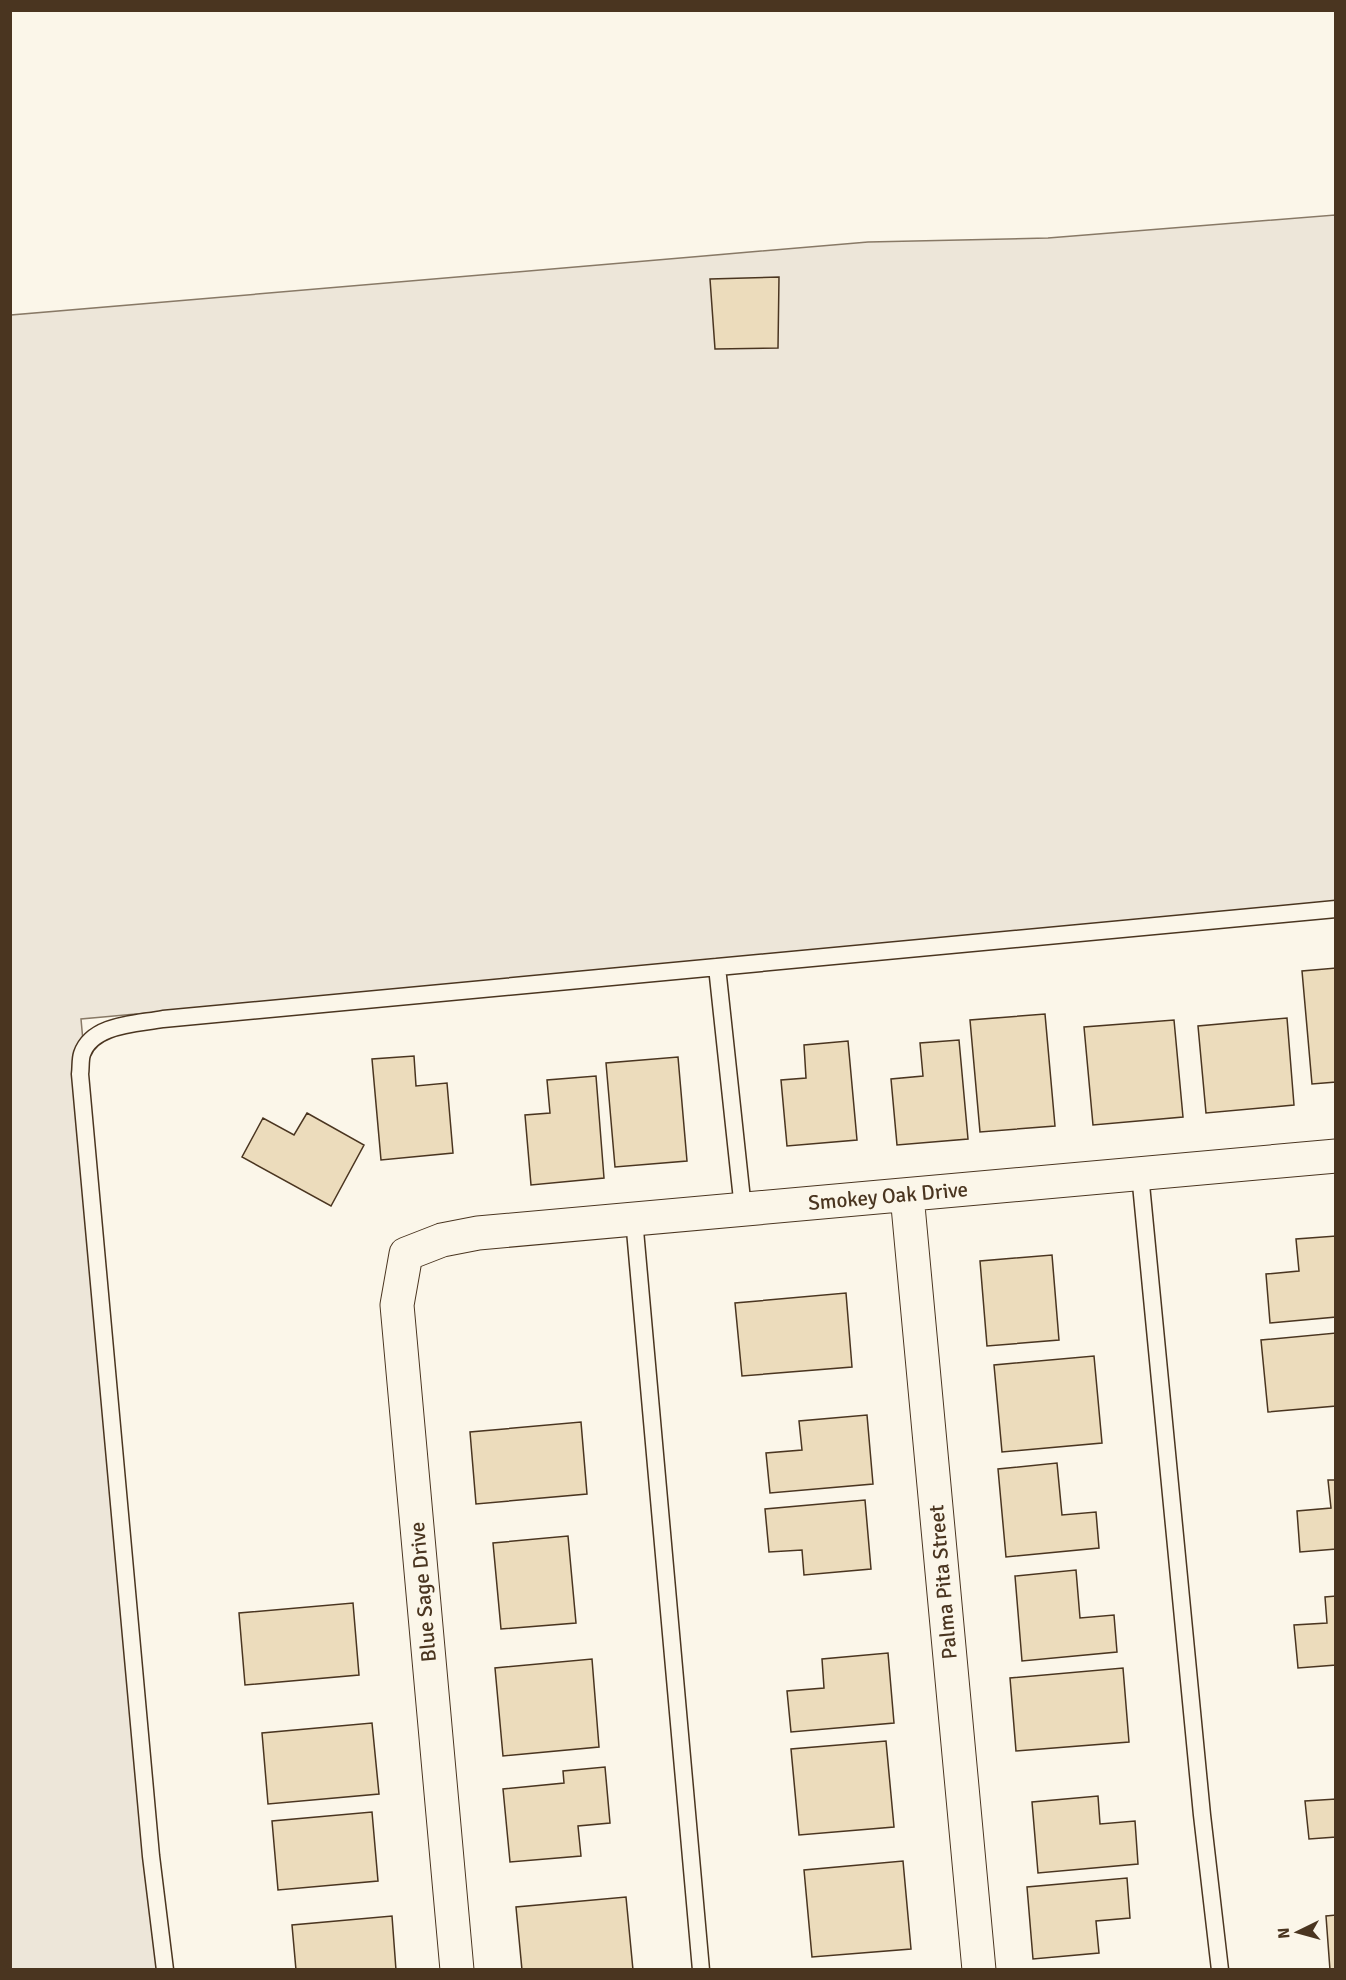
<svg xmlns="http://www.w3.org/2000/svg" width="1346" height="1980" font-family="Signika,sans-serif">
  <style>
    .green { fill: #ede6d9; stroke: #887966; stroke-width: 1.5 }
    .building { fill: #ecdcbc; stroke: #4a3520; stroke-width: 1.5 }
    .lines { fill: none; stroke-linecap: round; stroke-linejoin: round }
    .service-casing { stroke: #4a3520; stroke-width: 19 }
    .minor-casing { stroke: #4a3520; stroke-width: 35 }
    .service { stroke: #fbf6e9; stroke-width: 16 }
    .minor { stroke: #fbf6e9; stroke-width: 33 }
    .labels { text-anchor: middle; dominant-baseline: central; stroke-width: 4.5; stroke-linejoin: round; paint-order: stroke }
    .street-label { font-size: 21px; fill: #4a3520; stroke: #fbf6e9 }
  </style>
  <rect width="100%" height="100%" fill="#fbf6e9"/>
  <path class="green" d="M1335,215V905L81,1019L167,1969L11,1970V315L868,242L1048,238Z"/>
  <path class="building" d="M779,277L778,348L715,349L710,279Z
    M1336,968V1082L1312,1084L1302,971Z
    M1045,1014L1055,1126L980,1132L970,1020Z
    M1287,1018L1294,1105L1206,1113L1198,1026Z
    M1174,1020L1183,1117L1093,1125L1084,1027Z
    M959,1040L968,1139L897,1145L891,1079L923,1076L920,1043Z
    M848,1041L857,1140L787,1146L781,1080L806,1078L804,1045Z
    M414,1056L416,1086L447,1083L453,1153L381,1160L372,1059Z
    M678,1057L687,1161L615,1167L606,1063Z
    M596,1076L604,1178L531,1185L525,1115L550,1113L547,1080Z
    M307,1113L364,1145L331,1206L242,1157L263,1118L294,1135Z
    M1336,1236V1317L1270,1323L1266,1274L1299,1271L1296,1239Z
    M1052,1255L1059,1340L987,1346L980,1261Z
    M846,1293L852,1367L742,1376L735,1303Z
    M1336,1333V1406L1268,1412L1261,1340Z
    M1094,1356L1102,1443L1002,1452L994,1365Z
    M867,1415L873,1484L770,1493L766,1453L802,1450L799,1421Z
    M581,1422L587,1494L476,1504L470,1432Z
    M1057,1463L1062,1515L1096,1512L1099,1548L1006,1557L998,1469Z
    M1328,1480H1336V1549L1300,1552L1297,1511L1331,1508Z
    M865,1500L871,1569L804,1575L802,1550L769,1552L765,1509Z
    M568,1536L576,1623L501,1629L493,1543Z
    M1076,1570L1080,1618L1114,1615L1117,1652L1022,1661L1015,1576Z
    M1336,1596V1665L1298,1668L1294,1625L1327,1623L1325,1597Z
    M353,1603L359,1675L245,1685L239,1613Z
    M888,1653L894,1723L791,1732L787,1691L824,1688L822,1659Z
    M592,1659L599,1747L503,1756L495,1668Z
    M1123,1668L1129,1742L1016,1751L1010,1678Z
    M372,1723L379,1794L268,1804L262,1733Z
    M886,1741L894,1827L799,1835L791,1749Z
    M605,1767L610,1823L578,1826L581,1856L510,1862L503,1789L564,1783L563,1771Z
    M1098,1796L1100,1824L1135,1821L1138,1864L1038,1873L1032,1802Z
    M1336,1799V1837L1309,1839L1305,1801Z
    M372,1812L378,1881L278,1890L272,1821Z
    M903,1861L911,1949L812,1957L804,1870Z
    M1127,1878L1130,1918L1096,1921L1099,1953L1033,1959L1027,1887Z
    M626,1897L633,1970H522L516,1907Z
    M1336,1915V1970H1330L1326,1916Z
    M392,1916L396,1970H296L292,1925Z"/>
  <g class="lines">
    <g class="service-casing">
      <path id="service" d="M717,967L743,1209
        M1140,1174L1202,1815L1220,1970
        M634,1219L701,1970
        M165,1970L151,1856L80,1074C81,1068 80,1060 82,1054C92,1024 137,1024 163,1019L1336,909"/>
    </g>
    <g class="minor-casing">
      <path id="minor" d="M907,1195L979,1970
        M457,1970L397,1305L406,1254L442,1240L478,1233L1336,1156"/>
    </g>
    <use href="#service" class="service"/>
    <use href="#minor" class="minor"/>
  </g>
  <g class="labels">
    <g class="street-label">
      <text transform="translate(888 1196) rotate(-5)">Smokey Oak Drive</text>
      <text transform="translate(943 1582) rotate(-95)">Palma Pita Street</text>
      <text transform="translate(423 1592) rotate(-95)">Blue Sage Drive</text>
    </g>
  </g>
  <rect width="1346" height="1980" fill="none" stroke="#4a3520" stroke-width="24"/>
  <g transform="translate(1298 1932) rotate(265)" stroke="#fbf6e9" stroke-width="4.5" paint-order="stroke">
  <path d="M0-4.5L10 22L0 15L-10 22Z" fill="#4a3520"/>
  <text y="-9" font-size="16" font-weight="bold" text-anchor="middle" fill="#4a3520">N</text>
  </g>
</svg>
